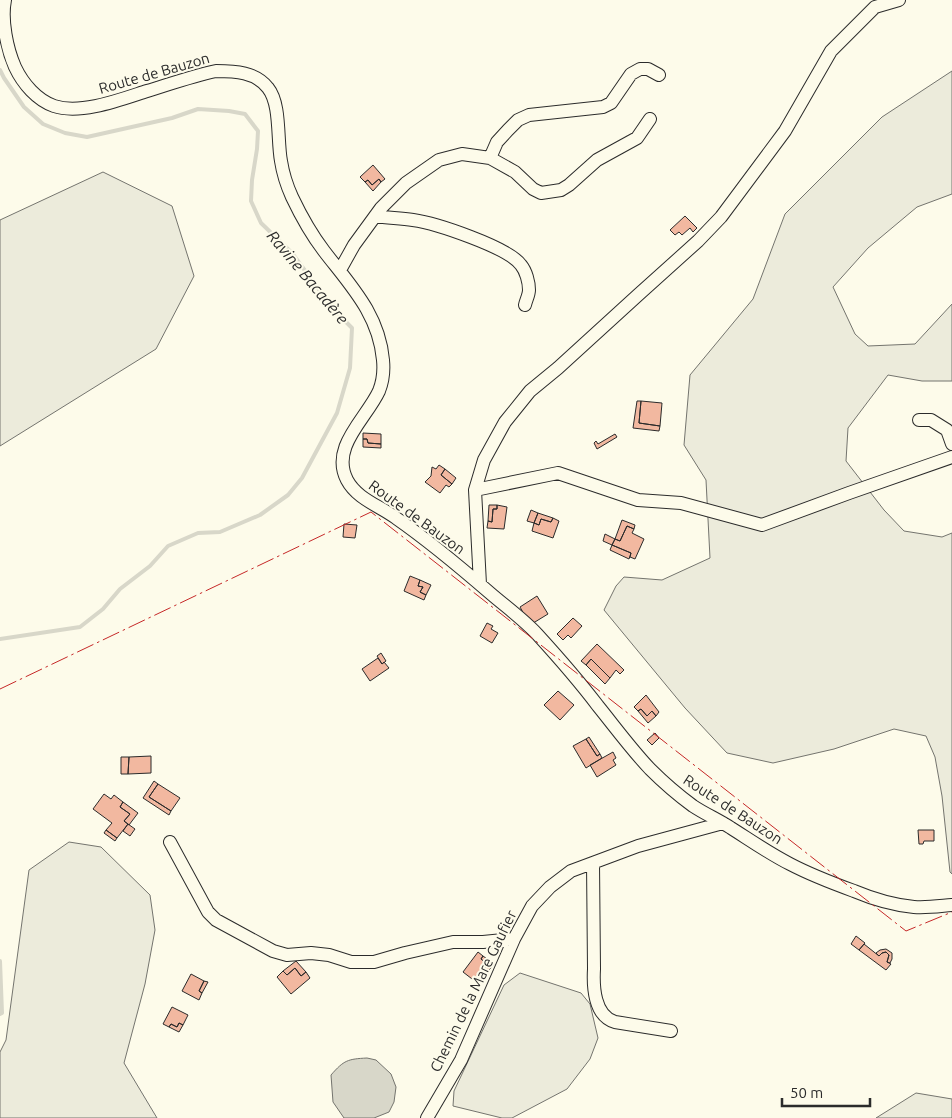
<svg xmlns="http://www.w3.org/2000/svg" width="952" height="1118" font-family="Ubuntu,sans-serif">
  <style>
    .green { fill: #ecebdb; stroke: #74746e }
    .water { fill: #d8d7c9; stroke: #74746e }
    .lines { fill: none; stroke-linecap: round; stroke-linejoin: round }
    .stream { stroke: #d8d7c9; stroke-width: 4 }
    .building { fill: #f2b8a0; stroke: #2b2b2b }
    .minor-casing { stroke: #2b2b2b; stroke-width: 14 }
    .minor { stroke: #fdfbea; stroke-width: 12 }
    .power { stroke: #c62828; stroke-width: 1; stroke-dasharray: 18 4 2.5 4; stroke-linecap: butt }
    .labels { text-anchor: middle; dominant-baseline: central; stroke-width: 4; stroke-linejoin: round; paint-order: stroke }
    .street-label { font-size: 15px; fill: #2b2b2b; stroke: #fdfbea }
    .water-label { font-size: 16px; font-style: italic; fill: #2b2b2b; stroke: #fdfbea }
  </style>
  <rect width="100%" height="100%" fill="#fdfbea"/>
  <path class="green" d="M952,71V194L917,207L868,248L833,287L855,334L868,346L915,344L952,304V381H922L888,375L848,428L846,461L884,510L904,531L942,537L952,533V874L950,872L942,796L935,757L926,736L894,729L834,749L773,763L727,753L685,708L604,610L616,586L624,577L662,580L710,558L706,480L684,445L690,375L753,299L785,214L882,117Z
    M103,172L172,206L194,276L156,349L0,446V220Z
    M69,842L101,847L150,895L155,930L145,984L124,1063L157,1118H0V1052L6,1040L29,870Z
    M520,973L581,993L590,1004L598,1038L590,1059L567,1089L512,1118H502L453,1106L454,1091L504,985Z
    M916,1093L952,1099V1118H876Z"/>
  <path class="water" d="M367,1058L376,1060L391,1074L396,1087L394,1102L389,1112L374,1118H344L333,1102L331,1075C344,1060 348,1059 367,1058Z"/>
  <g class="lines">
    <path class="stream" d="M0,70L4,78L24,107L43,124L65,133L87,137L172,118L198,109L229,111L245,114L258,131L257,149L252,180L251,201L261,223L292,253L335,311L352,328L350,368L337,413L302,478L288,495L260,515L220,532L198,533L168,546L150,566L120,589L103,609L80,627L0,639
      M0,961L2,1013L0,1014"/>
  </g>
  <path class="building" d="M373,165L385,179L381,182L379,179L372,185L368,180L365,182L360,177Z
    M379,179L381,182L373,191L365,182L368,180L372,185Z
    M685,216L697,228L693,232L690,228L682,235L679,232L675,235L670,230Z
    M637,401H641L639,423L660,426L659,431L633,428Z
    M641,401L662,403L660,426L639,423Z
    M363,433L381,434V444L368,443L367,439H363Z
    M615,434L617,437L597,449L594,443L596,441L598,444Z
    M363,439H367L368,443L381,444V448L363,447Z
    M439,465L445,469L441,475L452,484L449,487L446,485L440,493L425,482L431,476L432,467L436,469Z
    M445,469L456,478L452,484L441,475Z
    M489,505H497V509H493L492,522L488,521Z
    M497,505L507,507L504,529L487,528L488,521L492,522L493,509H497Z
    M531,510L538,513L534,523L527,521Z
    M538,513L553,518L551,522L541,519L539,525L534,523Z
    M553,518L559,521L553,538L532,531L534,523L539,525L541,519L551,522Z
    M622,520L635,525L634,529L627,526L620,541L615,539Z
    M344,524L357,525L355,538L343,537Z
    M627,526L634,529L632,533L644,539L635,559L630,557L631,553L612,545L615,539L620,541Z
    M605,534L615,539L612,545L603,541Z
    M612,545L631,553L629,559L610,550Z
    M410,576L420,580L418,586L423,587L420,592L426,595L424,600L404,591Z
    M420,580L431,585L426,595L420,592L423,587L418,586Z
    M537,596L548,614L530,625L520,607Z
    M573,618L582,626L571,638L568,635L563,640L557,634Z
    M487,623L493,626L491,629L498,633L492,643L480,636Z
    M597,644L624,670L620,674L616,670L610,678L591,659L586,665L581,661Z
    M381,653L386,661L382,664L377,656Z
    M378,658L382,664L384,662L389,668L370,681L362,669Z
    M591,659L610,678L605,684L586,665Z
    M558,691L574,705L560,720L544,705Z
    M646,695L659,712L656,716L652,711L647,716L641,709L638,711L634,707Z
    M641,709L647,716L652,711L656,716L648,723L638,711Z
    M655,733L659,738L652,745L647,740Z
    M589,737L600,754L597,756L586,739Z
    M586,739L597,756L600,754L602,758L586,768L573,746Z
    M613,752L616,758L613,760L616,765L597,777L590,765Z
    M151,756V773L128,774L129,757Z
    M121,757H129L128,774H121Z
    M154,781L158,784L149,797L171,811L169,815L143,798Z
    M158,784L180,798L171,811L149,797Z
    M104,794L111,799L114,795L123,802L120,807L130,814L124,821L128,824L117,838L106,830L112,823L93,809Z
    M123,802L138,813L129,825L124,821L130,814L120,807Z
    M128,824L135,829L130,836L123,831Z
    M106,830L117,838L115,841L104,833Z
    M918,830H934V841H924L923,844H919Z
    M856,936L865,943L859,950L851,944Z
    M864,944L879,956L882,953L886,952L889,955L887,962L891,964L886,970L859,950Z
    M886,949L892,953V959L890,963L887,962L889,955L886,952L882,953L879,956L876,953L880,950Z
    M478,952L483,956L481,959L487,964L476,982L463,972Z
    M483,956L494,964L485,975L481,972L487,964L481,959Z
    M296,961L306,972L301,976L295,968L287,975L283,971Z
    M295,968L301,976L306,972L310,978L291,994L277,977L283,971L287,975Z
    M191,974L204,981L199,991L202,993L199,1000L182,991Z
    M204,981L208,982L202,993L199,991Z
    M172,1007L188,1015L183,1025L179,1023L177,1027L171,1024L169,1027L163,1024Z
    M179,1023L183,1025L179,1032L169,1027L171,1024L177,1027Z"/>
  <g class="lines">
    <g class="minor-casing">
      <path id="minor" d="M5,0C1,20 7,49 15,67C23,84 37,100 54,106C81,115 122,99 147,91C170,84 193,76 216,71C235,71 256,72 268,88C281,104 277,140 281,161C283,174 287,186 292,197C301,216 311,234 324,251C350,285 379,314 383,360C384,370 383,381 379,391C366,419 330,447 347,480C357,499 380,506 396,518C429,541 460,567 490,593C505,606 523,619 537,634C558,657 579,681 598,706C615,727 631,749 650,769C663,782 678,795 693,806C705,814 719,820 731,828C750,840 770,854 790,864C811,875 832,883 854,891C873,899 893,905 914,907C927,908 940,906 952,905
        M490,158L497,142L508,130L518,120L529,115L603,107L611,103L631,74L640,69H648L659,75
        M375,216C388,218 400,218 413,220C435,223 508,247 521,265C526,271 529,282 529,290C529,295 526,300 525,305
        M340,270L354,245L381,208L406,183L439,160L462,154L490,158L515,172L533,189L541,193L561,190L569,185L597,160L637,138L650,119
        M919,420H931L947,430L952,444
        M475,490L558,473L638,500L681,503L762,525L849,493L952,457
        M480,584L475,490L484,460L505,422L530,391L558,368L638,295L698,241L721,217L785,131L831,51L875,7L899,0
        M170,842L208,912L216,920L273,951L287,955L311,953L329,955L351,962H374L405,953L453,942H483L514,939
        M593,863L594,969C593,986 594,1016 615,1022L671,1031
        M427,1118L461,1060L514,939L532,906L550,887L571,871L638,846L723,823"/>
    </g>
    <use href="#minor" class="minor"/>
    <path class="power" d="M0,689L371,512L906,931L952,912"/>
  </g>
  <g class="labels">
    <g class="street-label">
      <text transform="translate(154 73) rotate(-16)">Route de Bauzon</text>
      <text transform="translate(417 517) rotate(36)">Route de Bauzon</text>
      <text transform="translate(733 809) rotate(33)">Route de Bauzon</text>
      <text transform="translate(473 991) rotate(-64)">Chemin de la Mare Gaufier</text>
    </g>
    <g class="water-label">
      <text transform="translate(308 277) rotate(50)">Ravine Bacadère</text>
    </g>
  </g>
  <path d="M782 1098v8h88v-8" fill="none" stroke="#2b2b2b" stroke-width="2.5"/>
  <text x="790" y="1098" font-size="15" fill="#2b2b2b" stroke="#fdfbea" stroke-width="4" paint-order="stroke">50 m</text>
</svg>
